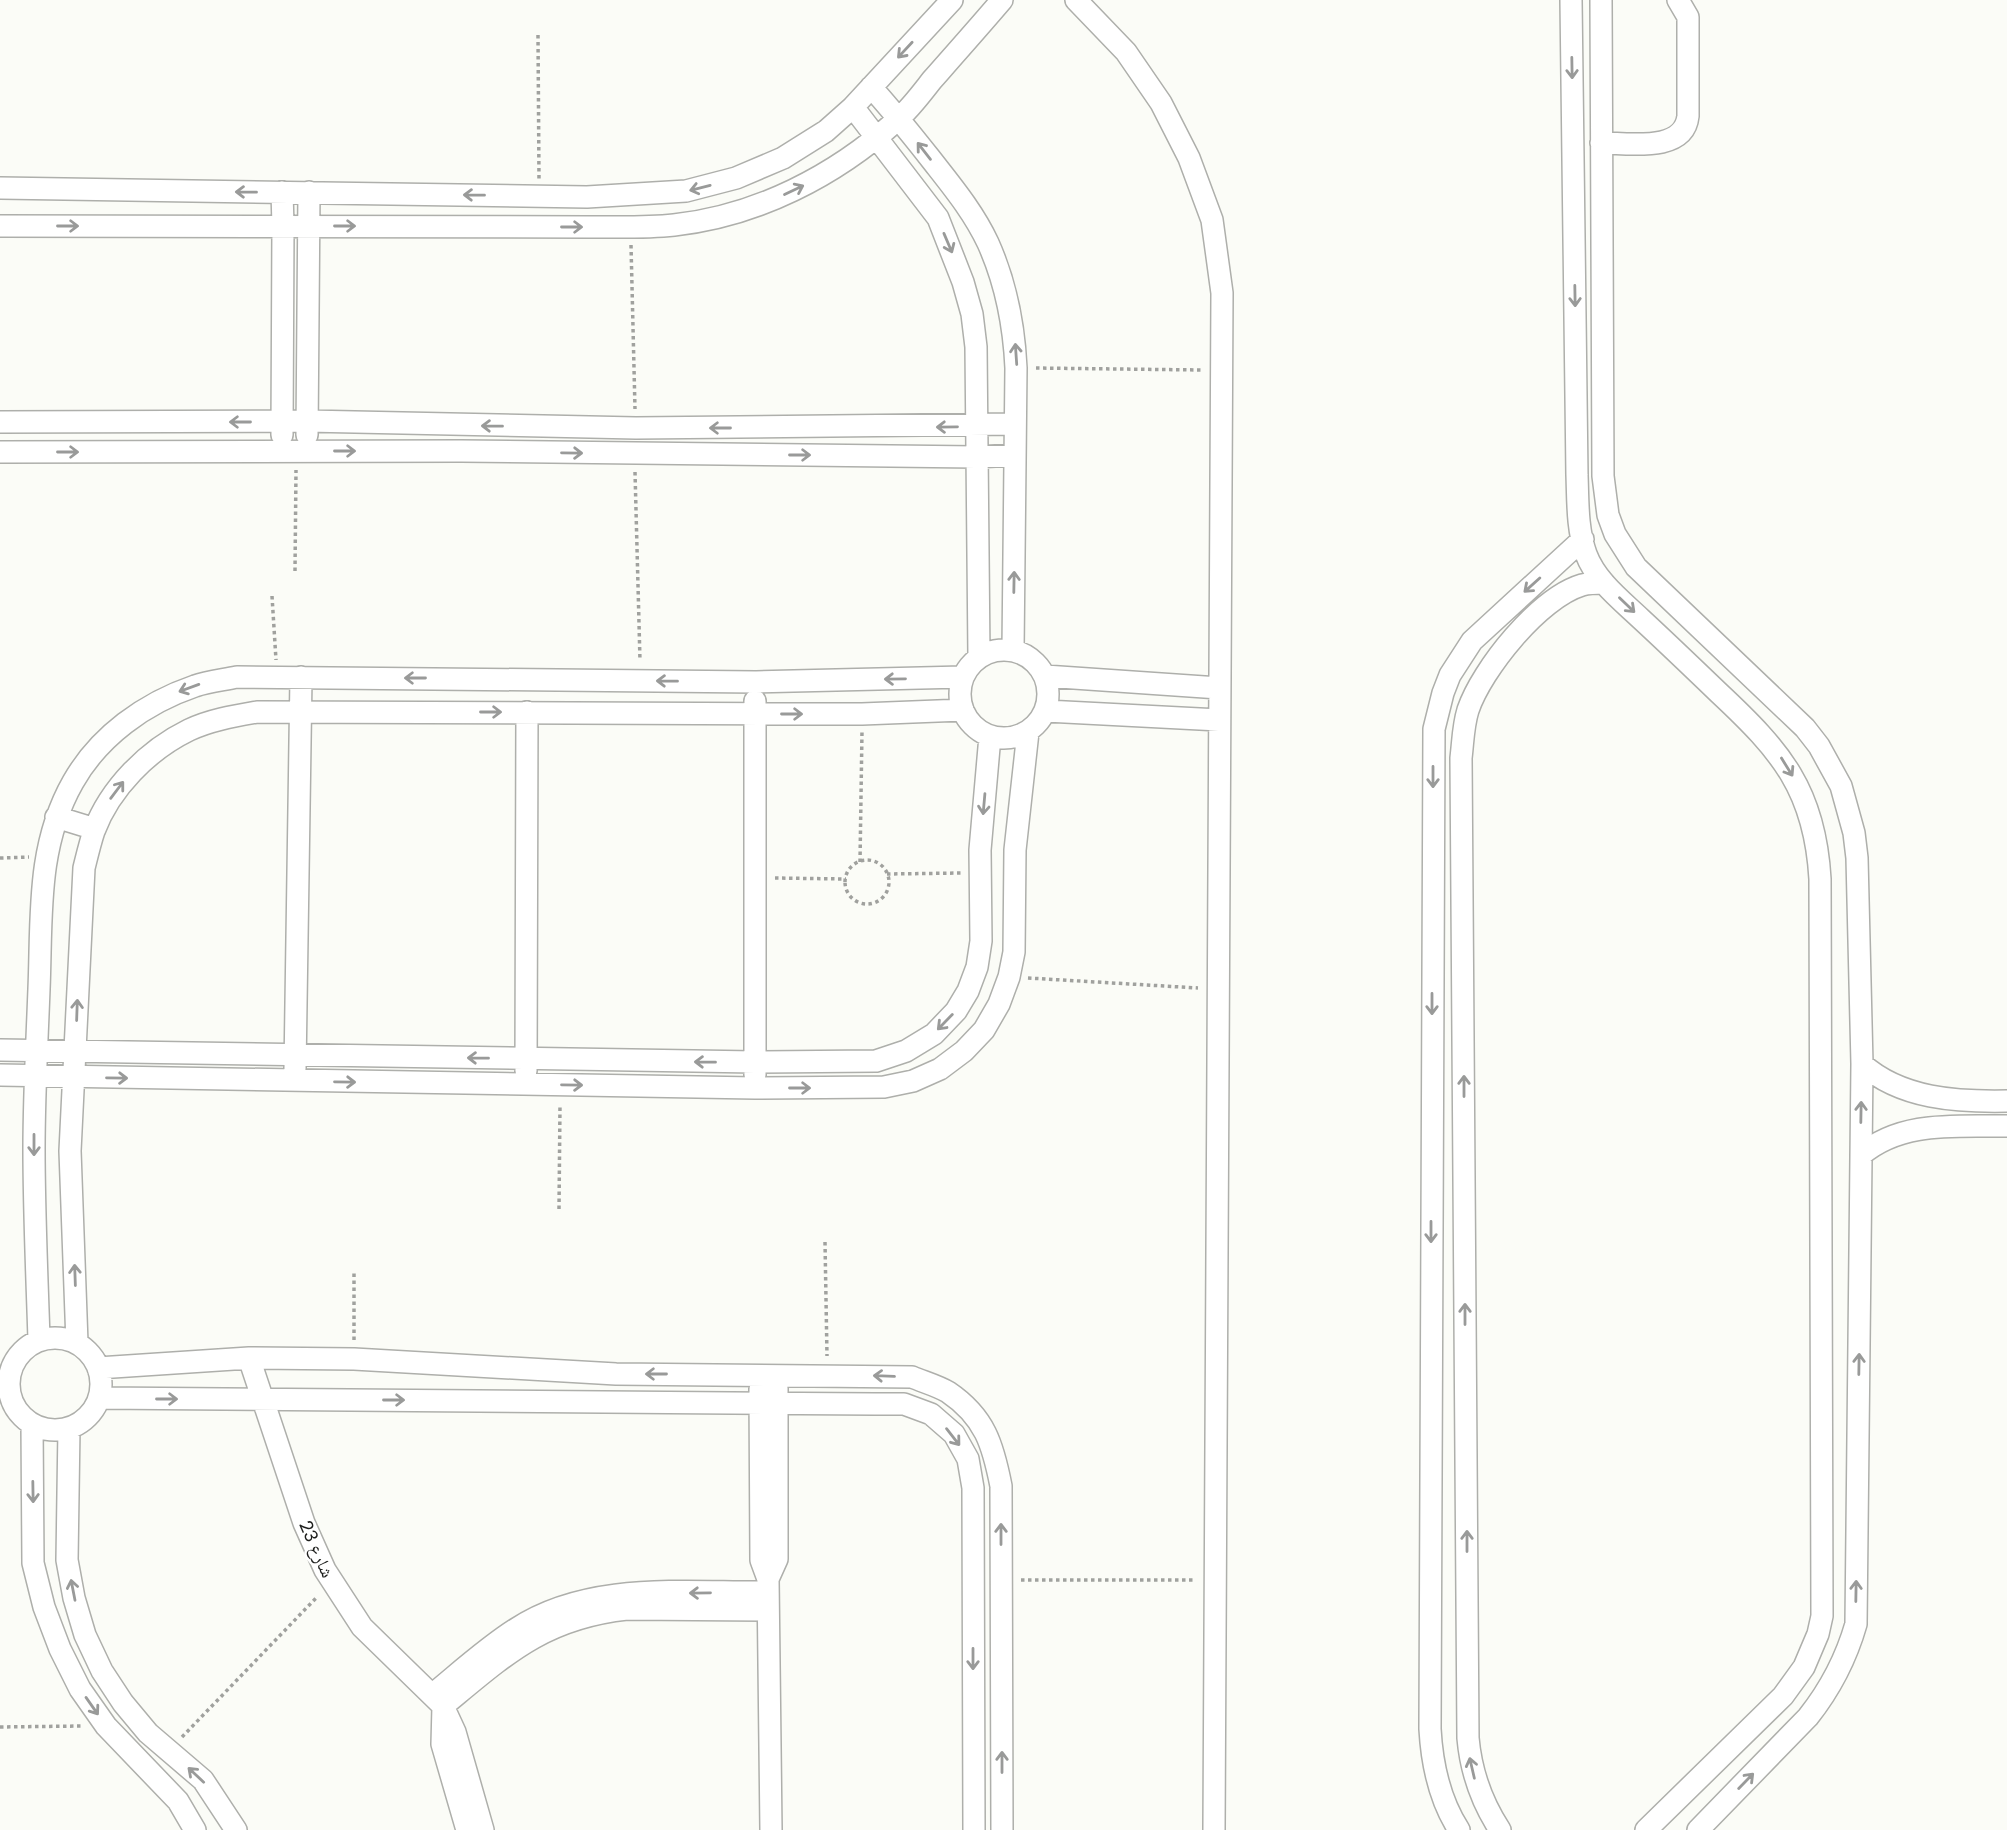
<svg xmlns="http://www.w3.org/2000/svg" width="2007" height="1830" font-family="Poppins,'Noto Naskh Arabic',sans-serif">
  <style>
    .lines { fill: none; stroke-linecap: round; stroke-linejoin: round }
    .minor-casing { stroke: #aeafab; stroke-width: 24 }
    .path { stroke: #a0a19e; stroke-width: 3.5; stroke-dasharray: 3.5 3.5; stroke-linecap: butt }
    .minor { stroke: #fff; stroke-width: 21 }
    .oneway { stroke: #999a99 }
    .labels { text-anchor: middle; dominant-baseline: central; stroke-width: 5; stroke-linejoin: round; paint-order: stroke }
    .street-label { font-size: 18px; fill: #1d1e1c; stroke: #fff }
  </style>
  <rect width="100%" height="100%" fill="#fbfcf7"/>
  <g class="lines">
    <g class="minor-casing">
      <path id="minor" d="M1076,0L1126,52L1161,103L1189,158L1212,220L1222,293L1214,1830
        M1571,0L1577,475C1578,501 1577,529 1586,554C1596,581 1621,600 1641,619C1667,643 1693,668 1719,693C1781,751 1815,790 1820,879L1822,1616L1818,1634L1804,1667L1783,1696L1646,1830
        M1601,0L1603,476L1608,515L1615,534L1636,567L1805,728L1819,746L1841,786L1854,833L1857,858L1862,1064L1856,1624C1846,1659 1831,1688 1808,1717L1698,1830
        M871,87C892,110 911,134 930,158C951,185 973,211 988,243C1006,283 1014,325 1016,368L1013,650
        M853,107L938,218L963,282L972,314L976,347L979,657
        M1601,143C1629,143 1684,153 1688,116V17L1678,0
        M0,188L587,197L686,191L736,178L783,158L826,131L853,107L952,0
        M282,192L283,226L282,435
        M0,226L589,227C617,227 646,228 674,225C757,216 835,176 897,120C910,109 921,94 932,80C955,54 979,27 1002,0
        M0,422L307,421L636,428L1015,424
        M307,435L309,192
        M0,452L461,451L976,457L1015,455
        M960 694a44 44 0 1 1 88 0a44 44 0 1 1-88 0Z
        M1045,676L1219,688
        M1046,711L1219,720
        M56,817L95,829
        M0,1050L755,1062L876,1061L906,1051L934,1034L956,1011L968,991L977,967L981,941L980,850L990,736
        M1862,1064C1901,1099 1957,1102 2007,1101
        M295,1069L301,677
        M526,1071L527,712
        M0,1075L755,1088L884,1087L913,1081L940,1069L964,1051L984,1030L999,1004L1009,977L1014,952L1015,850L1028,732
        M755,1075V701
        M1861,1155C1902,1120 1957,1127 2007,1126
        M9 1384a46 46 0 1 1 92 0a46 46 0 1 1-92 0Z
        M39,1340C37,1276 34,1212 34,1149C34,1095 37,1043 39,989C42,918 36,847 73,782C99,736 145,703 195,686C208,681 223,680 237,677L756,682L963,677
        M77,1343L70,1151L84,868C87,856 90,843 94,831C110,788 148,750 189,730C210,720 234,716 257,712L862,714L963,710
        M249,1358L304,1523L325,1570L362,1627L443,1706L455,1732L483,1830
        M98,1368L249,1358L354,1359L616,1374L912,1377C924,1382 938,1386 948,1392C985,1417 993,1445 1001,1486L1002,1830
        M760,1389L761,1560L768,1579L771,1830
        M99,1398L875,1404H904L931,1414L954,1434L968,1459L973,1488L974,1830
        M32,1424L33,1563L44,1607L60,1649L80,1689L106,1726L178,1801L195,1830
        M69,1428L67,1560L74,1598L85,1635L102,1671L123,1703L148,1733L203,1780L236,1830
        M768,1579L777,1559V1388
        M432,1695C459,1673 486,1648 516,1629C589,1581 685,1593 768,1592
        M467,1830L442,1744L443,1706C505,1655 543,1618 627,1609L768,1610
        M1459,1830C1439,1799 1432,1765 1430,1729L1434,729L1443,693L1450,675L1472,641L1583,539
        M1500,1830C1481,1801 1471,1772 1468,1738L1461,758C1463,742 1463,726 1468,710C1482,669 1539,598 1582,585C1589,583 1597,583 1604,583"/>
    </g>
    <path class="path" d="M538,35L539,179
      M631,245L635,409
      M1036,368L1203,370
      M635,472L640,661
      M295,571L296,470
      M272,596L276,660
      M0,858L29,857
      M845 882a22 22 0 1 1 44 0a22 22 0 1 1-44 0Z
      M860,862L862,731
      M887,874L962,873
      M775,878L846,879
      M1028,978L1198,988
      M559,1209L560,1105
      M825,1242L827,1356
      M354,1340V1271
      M1021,1580H1196
      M0,1727L83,1726
      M182,1737L318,1596"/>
    <use href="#minor" class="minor"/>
  </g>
  <defs><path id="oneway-shaft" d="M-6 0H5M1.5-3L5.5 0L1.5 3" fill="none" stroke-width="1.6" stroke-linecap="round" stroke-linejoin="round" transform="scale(1.75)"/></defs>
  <g class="oneway">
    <use href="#oneway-shaft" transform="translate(905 50) rotate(133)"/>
    <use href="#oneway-shaft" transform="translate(1572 68) rotate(89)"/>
    <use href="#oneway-shaft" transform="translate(924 151) rotate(-128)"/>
    <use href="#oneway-shaft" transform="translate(700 188) rotate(166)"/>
    <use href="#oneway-shaft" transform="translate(794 190) rotate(-25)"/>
    <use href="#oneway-shaft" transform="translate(246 192) rotate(-179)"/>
    <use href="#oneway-shaft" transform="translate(474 195) rotate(-179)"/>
    <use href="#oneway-shaft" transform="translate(68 226)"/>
    <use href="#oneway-shaft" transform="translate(345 226)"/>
    <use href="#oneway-shaft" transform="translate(572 227)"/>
    <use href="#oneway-shaft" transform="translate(948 243) rotate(67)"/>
    <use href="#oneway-shaft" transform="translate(1575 296) rotate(89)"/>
    <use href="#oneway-shaft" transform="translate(1016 354) rotate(-94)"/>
    <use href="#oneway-shaft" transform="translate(240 422) rotate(180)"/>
    <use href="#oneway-shaft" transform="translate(492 426) rotate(-179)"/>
    <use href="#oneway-shaft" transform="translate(947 427) rotate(179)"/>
    <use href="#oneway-shaft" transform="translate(720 428) rotate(180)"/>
    <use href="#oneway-shaft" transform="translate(345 451)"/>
    <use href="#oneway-shaft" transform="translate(68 452)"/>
    <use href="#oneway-shaft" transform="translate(572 453) rotate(1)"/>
    <use href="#oneway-shaft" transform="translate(800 455)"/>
    <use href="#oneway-shaft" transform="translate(1014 582) rotate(-89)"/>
    <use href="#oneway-shaft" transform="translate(1532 585) rotate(138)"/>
    <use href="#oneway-shaft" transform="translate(1627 605) rotate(44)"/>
    <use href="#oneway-shaft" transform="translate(415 678) rotate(-180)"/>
    <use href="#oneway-shaft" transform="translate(895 679) rotate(179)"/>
    <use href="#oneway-shaft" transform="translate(667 681) rotate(-179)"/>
    <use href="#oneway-shaft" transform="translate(189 688) rotate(160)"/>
    <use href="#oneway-shaft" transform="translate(491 712)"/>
    <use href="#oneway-shaft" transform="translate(792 714)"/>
    <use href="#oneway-shaft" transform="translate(1787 767) rotate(58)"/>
    <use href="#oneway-shaft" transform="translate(1433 777) rotate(90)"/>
    <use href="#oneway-shaft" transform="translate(117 790) rotate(-53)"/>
    <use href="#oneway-shaft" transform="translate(984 804) rotate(95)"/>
    <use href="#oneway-shaft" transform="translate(1432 1004) rotate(90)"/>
    <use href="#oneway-shaft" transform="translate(77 1010) rotate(-88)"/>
    <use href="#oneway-shaft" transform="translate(945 1022) rotate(134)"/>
    <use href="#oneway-shaft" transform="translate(478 1058) rotate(-179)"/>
    <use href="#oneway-shaft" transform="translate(705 1062) rotate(-179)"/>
    <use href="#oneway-shaft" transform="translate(117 1078) rotate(1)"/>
    <use href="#oneway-shaft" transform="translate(345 1082) rotate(1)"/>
    <use href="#oneway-shaft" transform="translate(572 1085) rotate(1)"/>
    <use href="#oneway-shaft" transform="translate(1464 1086) rotate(-90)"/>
    <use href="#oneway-shaft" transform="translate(800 1088)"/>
    <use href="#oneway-shaft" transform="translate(1861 1112) rotate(-89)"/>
    <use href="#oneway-shaft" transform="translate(34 1145) rotate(90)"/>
    <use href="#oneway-shaft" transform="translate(1431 1232) rotate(90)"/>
    <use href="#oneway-shaft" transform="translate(75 1275) rotate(-92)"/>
    <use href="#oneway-shaft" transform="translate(1465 1314) rotate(-90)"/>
    <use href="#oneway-shaft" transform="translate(1859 1364) rotate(-89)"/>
    <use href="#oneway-shaft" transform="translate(656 1374) rotate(-180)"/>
    <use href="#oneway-shaft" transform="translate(884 1376) rotate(-178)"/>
    <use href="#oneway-shaft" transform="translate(167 1399)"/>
    <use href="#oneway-shaft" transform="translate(394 1400)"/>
    <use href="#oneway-shaft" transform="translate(953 1437) rotate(52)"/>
    <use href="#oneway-shaft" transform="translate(33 1492) rotate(89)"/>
    <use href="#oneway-shaft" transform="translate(1001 1534) rotate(-90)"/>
    <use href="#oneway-shaft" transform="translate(1467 1541) rotate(-90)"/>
    <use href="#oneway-shaft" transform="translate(73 1590) rotate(-101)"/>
    <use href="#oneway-shaft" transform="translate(1856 1591) rotate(-89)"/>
    <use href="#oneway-shaft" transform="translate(700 1593) rotate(179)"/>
    <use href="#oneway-shaft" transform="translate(973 1659) rotate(90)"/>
    <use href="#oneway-shaft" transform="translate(92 1706) rotate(55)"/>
    <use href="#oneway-shaft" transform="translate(1002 1762) rotate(-90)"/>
    <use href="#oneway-shaft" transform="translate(1472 1768) rotate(-103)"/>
    <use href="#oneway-shaft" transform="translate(196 1775) rotate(-137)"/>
    <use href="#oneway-shaft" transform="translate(1746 1781) rotate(-46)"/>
  </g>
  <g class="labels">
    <g class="street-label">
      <text transform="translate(317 1549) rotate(66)">شارع 23</text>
    </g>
  </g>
</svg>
